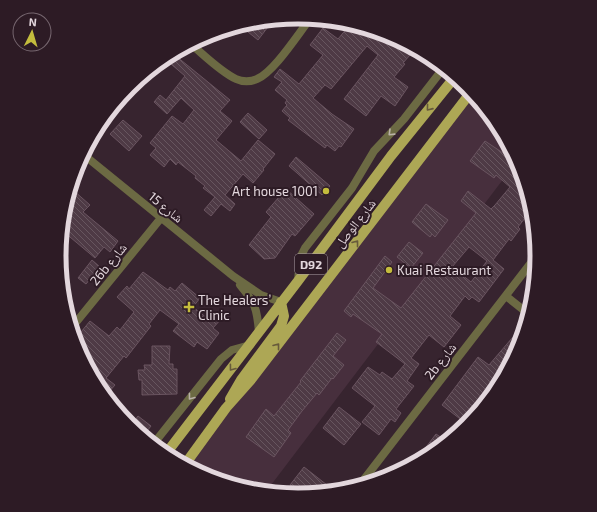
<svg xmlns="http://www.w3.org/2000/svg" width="597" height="512" font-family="'Exo 2','Noto Naskh Arabic',sans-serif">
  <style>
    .built { fill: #472f3d }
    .building { fill: url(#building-back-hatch); stroke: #6a5460; fill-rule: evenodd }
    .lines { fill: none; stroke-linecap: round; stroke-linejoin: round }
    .minor { stroke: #6c6a43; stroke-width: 8 }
    .primary { stroke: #ada755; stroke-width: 10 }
    .oneway { stroke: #675a3b }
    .oneway2 { stroke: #b9b1a7 }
    .poi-dot { fill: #c4bc3d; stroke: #2d1b25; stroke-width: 1.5 }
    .labels { text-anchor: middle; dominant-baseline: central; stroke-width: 4; stroke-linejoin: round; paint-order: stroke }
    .shield { fill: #2d1b25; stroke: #ac9fa6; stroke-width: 1 }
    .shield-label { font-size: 12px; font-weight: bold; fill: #e3d7dd }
    .poi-label { font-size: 13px; fill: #e3d7dd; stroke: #2d1b25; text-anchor: start }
    .street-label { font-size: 13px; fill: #e3d7dd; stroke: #2d1b25 }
    .rim { fill: none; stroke: #e3d7dd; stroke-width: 5 }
  </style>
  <defs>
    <pattern id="building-back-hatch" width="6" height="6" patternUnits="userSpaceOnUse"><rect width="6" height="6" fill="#4e3a45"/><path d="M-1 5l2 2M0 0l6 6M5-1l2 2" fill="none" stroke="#67565f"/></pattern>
  </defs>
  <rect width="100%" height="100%" fill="#37242f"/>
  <path class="built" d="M471,92L517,161L268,489L207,477L187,463Z"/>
  <path class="building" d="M271,23L258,40L243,28L251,26Z
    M348,27L376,33L388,42L390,38L410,55L403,63L405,64L394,77L408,87L395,106L381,96L366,116L344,99L378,55L367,46L331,89L325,85L313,98L332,114L354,129L341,147L339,146L335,151L327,145L325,148L288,120L290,118L282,111L287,105L285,103L287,100L275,90L282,82L274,77L280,69L299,84L323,55L310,45L323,28L338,39Z
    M176,56L230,100L220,111L232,121L216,140L241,161L258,140L275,154L263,169L264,170L253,183L243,174L225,195L235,204L230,211L221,204L211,216L204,210L215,197L203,188L205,186L195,178L196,176L178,162L176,165L170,159L164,167L150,155L156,148L150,143L172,116L183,124L194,110L181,98L167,114L154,102L160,95L166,100L185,76L171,64V59Z
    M248,113L267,130L259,139L240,122Z
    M123,120L142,136L129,151L110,134Z
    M485,141L509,157L507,160L521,173L529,213L518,227L520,229L511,241L509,239L493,260L504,269L479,302L472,297L469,300L465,296L450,316L461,325L444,347L429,335L411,358L419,364L407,381L414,386L396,409L401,413L395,422L391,419L379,435L362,422L375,406L352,388L368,367L380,375L382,372L392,379L405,364L376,342L382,334L353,314L351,317L344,311L385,256L392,262L373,288L401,308L476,213L461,201L468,191L491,209L495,205L510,187L496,175L494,178L470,161ZM469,247L487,261L471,282L452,267Z
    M296,157L330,186L322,195L289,166Z
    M286,189L314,214L295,236L292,234L275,258L264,259L249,245L271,217L266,212Z
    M73,190L90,205L83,212L118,241L110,252L104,247L95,258L64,232Z
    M426,204L448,220L435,237L432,234L430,237L412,222Z
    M409,242L423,253L411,268L397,257Z
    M92,260L100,267L86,284L78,278Z
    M143,272L168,290L170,287L175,291L182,283L200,298L193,307L207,318L213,311L222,318L213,328L219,333L207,349L197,342L194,347L173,331L179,324L160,310L149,324L151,326L126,358L124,356L106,378L115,385L108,393L78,347L76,338L90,321L109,336L117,327L120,330L134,312L117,297L127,286L129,289Z
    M524,324L519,348L468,425L442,405L478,357L489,365Z
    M337,333L346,340L333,356L344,365L333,379L332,378L319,395L317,393L302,411L288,430L291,433L274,457L246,437L266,409L274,416L301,382L300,381Z
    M152,346H170L169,364H173V369H177V394L142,395V380H139L138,370H145L144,365H152Z
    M339,407L361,424L344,445L323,428Z
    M138,416L151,426L144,435L131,426Z
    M436,434L445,440L421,456L420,455Z
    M304,467L327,485L322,490L298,495L290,490L292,486L290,485Z"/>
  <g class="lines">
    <path class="minor" d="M192,45C205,56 221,72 236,79C242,82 251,82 257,79C274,72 298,34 310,19
      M84,155L233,276L261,295L281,302
      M298,281L300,258L305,248L352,188L374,151L404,119L442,70
      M240,285C255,303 257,308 259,332
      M506,296L526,312
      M73,326L161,218
      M155,442L221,359L232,350L250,345
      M362,482L537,255"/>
    <path class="primary" d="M230,399L241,380L281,326L284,316L281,302
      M168,451L298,281L391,156L454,78
      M186,463L226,408L250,381L471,92"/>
  </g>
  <defs><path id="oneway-chevron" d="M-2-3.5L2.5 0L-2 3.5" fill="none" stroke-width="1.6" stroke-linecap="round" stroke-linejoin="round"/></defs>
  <g class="oneway">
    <use href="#oneway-chevron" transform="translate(429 108) rotate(129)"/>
    <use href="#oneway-chevron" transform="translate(356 243) rotate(-52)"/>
    <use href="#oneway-chevron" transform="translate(277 346) rotate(-52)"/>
    <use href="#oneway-chevron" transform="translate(232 368) rotate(127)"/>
  </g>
  <g class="oneway2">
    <use href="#oneway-chevron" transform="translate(391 133) rotate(136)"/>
    <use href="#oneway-chevron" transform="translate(191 397) rotate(128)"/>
  </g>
  <g class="poi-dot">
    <circle cx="326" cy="191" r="4"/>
    <circle cx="389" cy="270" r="4"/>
    <path d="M187 301h4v4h4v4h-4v4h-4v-4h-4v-4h4z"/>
  </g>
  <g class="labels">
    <rect class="shield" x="295" y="254" width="32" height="20" rx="3"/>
    <g class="shield-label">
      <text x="311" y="264">D92</text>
    </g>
    <g class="poi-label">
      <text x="318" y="191" text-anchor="end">Art house 1001</text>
      <text x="397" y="270">Kuai Restaurant</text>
      <text x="198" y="300">The Healers’<tspan x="198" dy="15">Clinic</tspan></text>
    </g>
    <g class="street-label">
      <text transform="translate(166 207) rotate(39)">شارع 15</text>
      <text transform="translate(355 223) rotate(-52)">شارع الوصل</text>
      <text transform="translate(108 264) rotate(-51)">26b شارع</text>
      <text transform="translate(440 361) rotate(-52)">2b شارع</text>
    </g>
  </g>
  <path d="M0 0H597V512H0ZM66 256a232 232 0 1 1 464 0a232 232 0 1 1-464 0Z" fill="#2d1b25" fill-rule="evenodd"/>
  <path class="rim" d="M66 256a232 232 0 1 1 464 0a232 232 0 1 1-464 0Z"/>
  <g transform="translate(32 32) rotate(5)"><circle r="19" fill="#2d1b25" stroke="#76666f"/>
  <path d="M0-3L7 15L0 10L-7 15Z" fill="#c4bc3d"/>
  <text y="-6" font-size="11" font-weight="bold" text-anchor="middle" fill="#e3d7dd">N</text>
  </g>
</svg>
